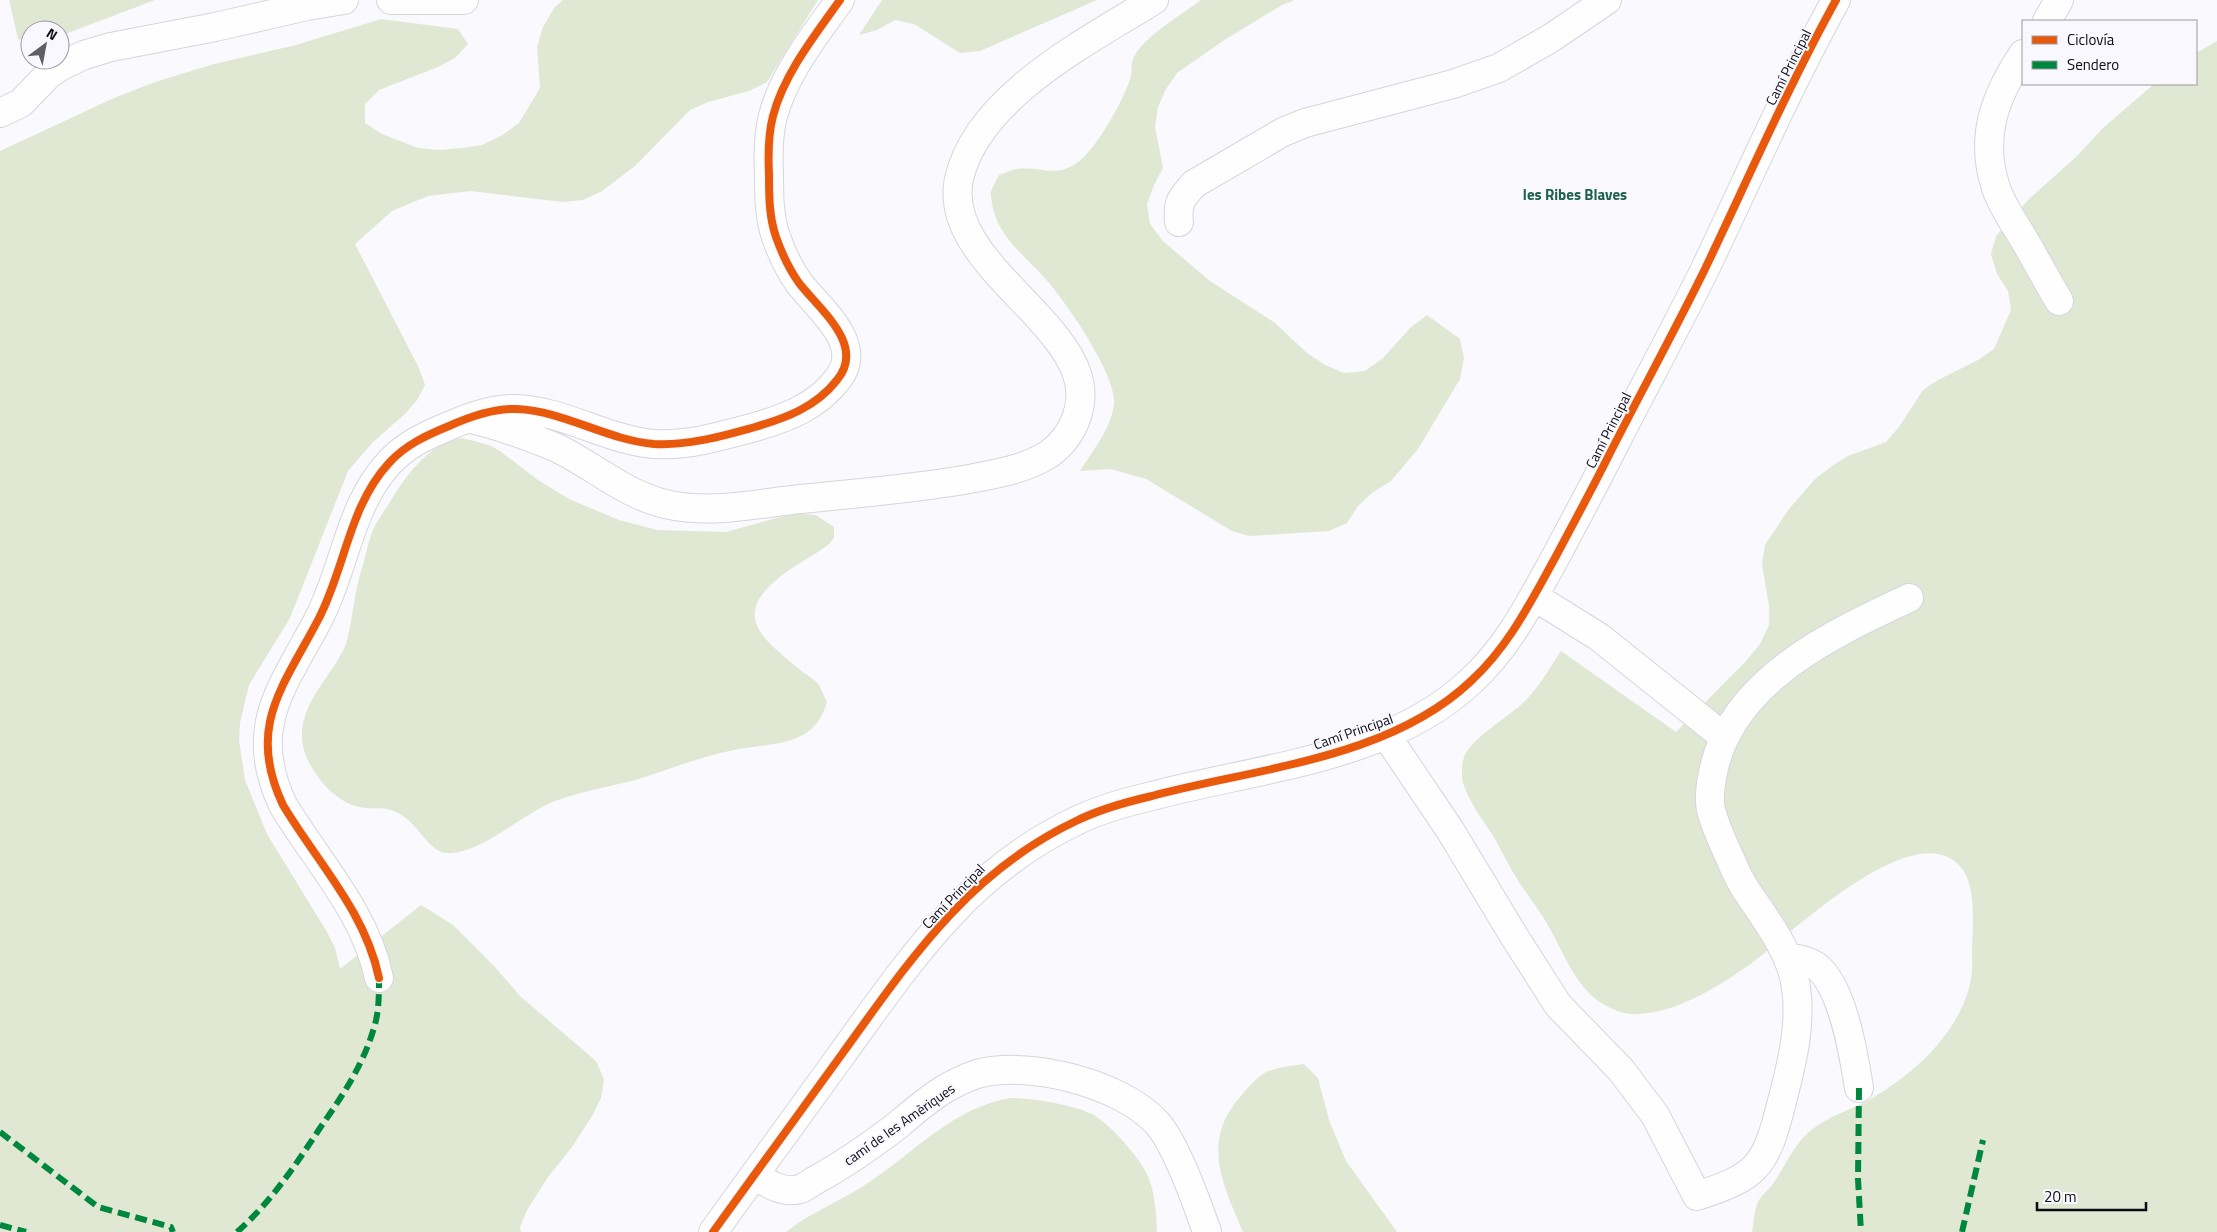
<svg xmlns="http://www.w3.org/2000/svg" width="2217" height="1232" font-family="'Titillium Web',sans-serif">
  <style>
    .green { fill: #e0e8d4 }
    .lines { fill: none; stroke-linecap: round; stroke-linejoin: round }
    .minor-casing { stroke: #d6d5dd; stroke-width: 30 }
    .minor { stroke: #fefeff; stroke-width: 28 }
    .quiet { stroke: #00873e; stroke-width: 6; stroke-dasharray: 12 6; stroke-linecap: butt }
    .cycleway-casing { stroke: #f9f8fe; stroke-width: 11 }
    .cycleway { stroke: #e8590c; stroke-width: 8 }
    .labels { text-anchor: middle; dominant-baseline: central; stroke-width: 4; stroke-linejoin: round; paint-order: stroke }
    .street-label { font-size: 14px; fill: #0d0b14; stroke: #f9f8fe }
    .neighbourhood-label { font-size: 15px; font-weight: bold; fill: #1d6148; stroke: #f9f8fe }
  </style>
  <rect width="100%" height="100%" fill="#faf9fd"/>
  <path class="green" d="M9,0H155L60,36V30H30V42L18,39Z
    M563,0H818L767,82L749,91L708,102L690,110L635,166L602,191L583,200L562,202L471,191L428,196L392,211L355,244L419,368L425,385L417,400L406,413L373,442L348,471L290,618L249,685L240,723L239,740L245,780L267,834L327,932L335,948L340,969L421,905L453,925L495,967L520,996L596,1061L604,1079L601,1098L592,1116L572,1147L548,1177L527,1210L520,1227L521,1232H0V151L114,98L155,82L214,64L296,45L381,19L458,29L468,44L455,58L438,67L379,90L365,104V123L382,134L418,148L439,150L462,148L482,145L501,136L519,123L540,88L537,47L543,27L554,8Z
    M882,0H1097L980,51L960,53L914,24L895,20L877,30L859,35Z
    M1201,0H1295L1282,5L1226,39L1177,73L1166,89L1158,107L1155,127L1163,168L1154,185L1147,204L1150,224L1163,241L1210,281L1275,323L1307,353L1325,365L1344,373L1365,371L1383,358L1410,328L1427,315L1460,339L1464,358L1460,379L1418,449L1391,481L1373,492L1358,506L1347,523L1329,531L1249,536L1232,531L1146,479L1111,469L1080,471C1093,450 1111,429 1114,404C1118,376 1061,294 1041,274C1021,253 997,234 992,204C992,200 990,195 991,192C992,187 997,180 999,175C1005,173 1011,170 1017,169C1039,166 1055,178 1077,163C1096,150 1125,98 1131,76C1132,70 1131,62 1134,57C1142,38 1184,13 1201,0Z
    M2217,41V1232H1752C1754,1223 1754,1208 1759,1200C1762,1195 1768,1190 1772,1185C1786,1166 1794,1142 1814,1128C1830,1116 1850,1110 1867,1101C1912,1076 1961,1033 1971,979C1973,969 1972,957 1972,947C1973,927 1975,893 1966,875C1924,800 1784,942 1746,967C1716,988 1677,1012 1639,1014C1624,1016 1603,1006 1592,996C1572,977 1563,952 1550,929C1540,910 1525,893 1514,874C1506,861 1500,847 1492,834C1481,818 1469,801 1463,783C1461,776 1462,763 1464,757C1472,737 1511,716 1527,699C1540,685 1550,668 1561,651L1676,732L1747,660L1760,644L1769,625V606L1762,564L1765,545L1789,509L1815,479L1832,466L1848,456L1886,442L1899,427L1923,390L1938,380L1978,360L1994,349L2011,310L2008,291L1997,274L1991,254L1996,236L2030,198L2076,157L2103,128L2154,84H2196V53Z
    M462,438L489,445L500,451L538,480L569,499L619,520L657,530L726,532L794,513L816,515L834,527V538L828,545C810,558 790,567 774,582C729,621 773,646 804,673C809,676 815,680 819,685C822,690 824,697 827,702C823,717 815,729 801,736C782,746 755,745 734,750C704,756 674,767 645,777C616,786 584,790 555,801C523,813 479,856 446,853C430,852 418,825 403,816C383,803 374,812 356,806C333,800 311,773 304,750C295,718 317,691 334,666C338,659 343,652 346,644C353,619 354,592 362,568C366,555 368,542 373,530C377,521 383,513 388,505C405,477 428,443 462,438Z
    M1304,1064L1318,1078L1329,1120L1346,1161L1397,1232H1243C1223,1184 1200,1141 1241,1096C1247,1089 1255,1079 1263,1074C1274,1067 1291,1066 1304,1064Z
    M1010,1098C1032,1098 1071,1104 1092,1114C1109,1123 1137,1155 1146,1172C1155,1189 1156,1213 1157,1232H786C812,1211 844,1200 871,1181C917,1150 953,1108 1010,1098Z"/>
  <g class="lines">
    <g class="minor-casing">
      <path id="minor" d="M391,0H464
        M2047,21L2059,0
        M2023,54C1995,96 1979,137 1996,188C2003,209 2018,228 2029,248C2039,266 2049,284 2059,301
        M0,113L21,103L48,75L61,66L84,55L111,47L215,27L307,6L344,0
        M1179,222C1177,203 1181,198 1194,184L1283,132L1305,123L1453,84L1499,68L1551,38L1607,0
        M471,419C500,426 529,436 557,448C596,467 630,499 675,506C717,513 760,503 801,499C857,493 914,489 969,479C996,474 1026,469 1049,454C1074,436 1087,404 1077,374C1055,309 943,254 959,179C977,97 1088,41 1154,0
        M1535,597L1599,637L1724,737
        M1386,735L1450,830L1514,936L1558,1005L1621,1070L1655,1115L1697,1196C1755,1177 1765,1168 1780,1109C1791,1067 1804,1021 1794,977C1786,945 1764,917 1746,890C1739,880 1734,867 1729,856C1722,841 1715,825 1711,810C1708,796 1711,781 1714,768C1734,679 1834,633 1909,598
        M1787,957C1797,959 1807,960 1816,966C1843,986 1854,1056 1859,1088
        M379,978C365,911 317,862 283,805C246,727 283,687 318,620C345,569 349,506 389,463C405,445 427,435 449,426C469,417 494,408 517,409C564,411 607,440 654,444C688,446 722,436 755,427C786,418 816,407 837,380C866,345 820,310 799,283C789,269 782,254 776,237C769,217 769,195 769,174C768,154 768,135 773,116C784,74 815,35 840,0
        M754,1175C767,1183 783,1194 800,1189C806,1187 813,1181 819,1178C847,1163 873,1144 898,1125C912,1113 927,1100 943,1090C953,1084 965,1078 977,1074C1027,1060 1121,1083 1157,1123C1176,1144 1197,1203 1207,1232
        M713,1232C756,1173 799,1113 842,1054C910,960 968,872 1076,821C1100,809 1126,802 1152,796C1256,768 1389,759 1471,681C1509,646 1530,603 1555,558C1573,524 1591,491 1608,457C1640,394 1674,332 1705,269C1748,179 1788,87 1836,0"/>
    </g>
    <use href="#minor" class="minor"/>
    <path class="quiet" d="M1859,1088L1858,1179L1861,1232
      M0,1132L98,1207L171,1227L173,1232
      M0,1225L26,1232
      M237,1232C271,1202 295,1166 320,1128C341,1098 362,1067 373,1031C379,1014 379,996 379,978
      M1962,1232L1983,1140"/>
    <g class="cycleway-casing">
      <path id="cycleway" d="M379,978C365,911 317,862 283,805C246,727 283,687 318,620C345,569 349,506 389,463C405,445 427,435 449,426C469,417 494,408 517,409C564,411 607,440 654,444C688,446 722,436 755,427C786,418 816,407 837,380C866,345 820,310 799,283C789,269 782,254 776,237C769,217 769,195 769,174C768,154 768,135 773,116C784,74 815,35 840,0
        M713,1232C756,1173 799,1113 842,1054C910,960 968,872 1076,821C1100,809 1126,802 1152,796C1256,768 1389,759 1471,681C1509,646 1530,603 1555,558C1573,524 1591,491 1608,457C1640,394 1674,332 1705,269C1748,179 1788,87 1836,0"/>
    </g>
    <use href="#cycleway" class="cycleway"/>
  </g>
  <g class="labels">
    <g class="street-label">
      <text transform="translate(1788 67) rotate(-63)">Camí Principal</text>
      <text transform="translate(1608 430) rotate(-63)">Camí Principal</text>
      <text transform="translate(1353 731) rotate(-19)">Camí Principal</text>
      <text transform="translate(953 896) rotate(-46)">Camí Principal</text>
      <text transform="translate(899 1124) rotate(-35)">camí de les Amèriques</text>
    </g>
    <g class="neighbourhood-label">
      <text x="1575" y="194">les Ribes Blaves</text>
    </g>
  </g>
  <rect x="2022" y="20" width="175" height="65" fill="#f9f8fe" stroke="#9b99a0"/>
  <rect x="2032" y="36" width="25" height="8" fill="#e8590c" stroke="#9b99a0"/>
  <text x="2067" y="45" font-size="15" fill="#0d0b14">Ciclovía</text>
  <rect x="2032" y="61" width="25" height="8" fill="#00873e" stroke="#9b99a0"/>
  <text x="2067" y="70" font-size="15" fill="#0d0b14">Sendero</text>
  <g transform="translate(45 45) rotate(32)"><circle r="24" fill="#f9f8fe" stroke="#9b99a0"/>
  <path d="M0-4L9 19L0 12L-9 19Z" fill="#605e66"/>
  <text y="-8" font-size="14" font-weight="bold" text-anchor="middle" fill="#0d0b14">N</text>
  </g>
  <path d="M2037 1202v8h109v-8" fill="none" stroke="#0d0b14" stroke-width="2.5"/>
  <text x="2044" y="1202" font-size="15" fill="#0d0b14" stroke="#f9f8fe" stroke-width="4" paint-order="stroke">20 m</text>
</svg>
